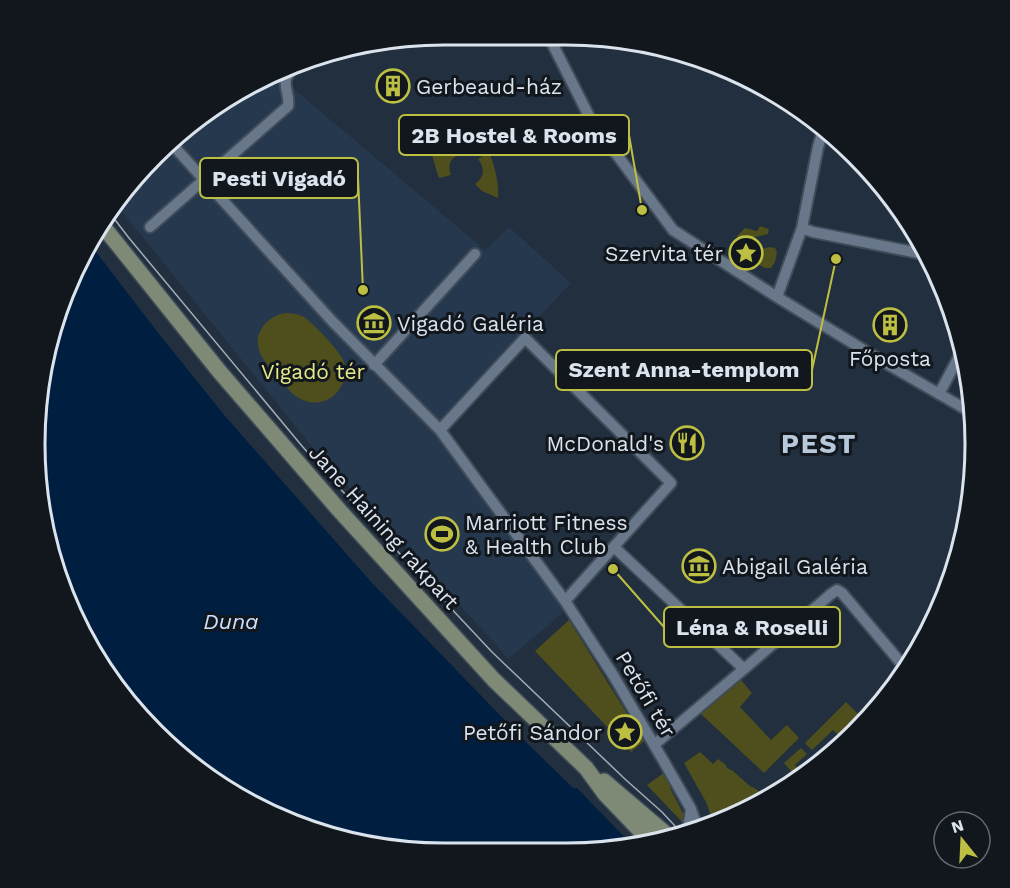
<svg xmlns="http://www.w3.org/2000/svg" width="1010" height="888" font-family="'Work Sans',sans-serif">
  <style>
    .built { fill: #26384d }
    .green { fill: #4e4f1c }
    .water { fill: #001f40 }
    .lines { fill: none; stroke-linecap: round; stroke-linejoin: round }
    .minor-casing { stroke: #404c59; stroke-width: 14 }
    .secondary-casing { stroke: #404c59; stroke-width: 18 }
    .minor { stroke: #687789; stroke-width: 10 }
    .secondary { stroke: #7e8a75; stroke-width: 15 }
    .tram { stroke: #a3adb8; stroke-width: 1.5 }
    .labels { text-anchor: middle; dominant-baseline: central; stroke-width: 6; stroke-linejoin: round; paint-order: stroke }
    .poi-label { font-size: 21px; fill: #dbe3ed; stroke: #11171d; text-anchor: start }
    .park-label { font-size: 21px; fill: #e7ea89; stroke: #11171d }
    .street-label { font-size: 21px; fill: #dbe3ed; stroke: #11171d }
    .water-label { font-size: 22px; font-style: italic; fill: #c7e1fe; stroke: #11171d }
    .district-label { font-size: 27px; font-weight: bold; letter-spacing: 1.5px; fill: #b7c8db; stroke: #11171d }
    .rim { fill: none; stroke: #dbe3ed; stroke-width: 3 }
    .leader { fill: none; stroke: #bdbf43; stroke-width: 2 }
    .callout-dot { fill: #bdbf43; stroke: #11171d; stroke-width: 2 }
    .callout { fill: #11171d; stroke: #bdbf43; stroke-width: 2 }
    .callout-label { font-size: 22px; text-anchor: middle; font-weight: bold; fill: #dbe3ed }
  </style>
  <rect width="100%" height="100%" fill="#222f3e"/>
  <path class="built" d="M302,62L288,84L485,250L509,227L571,283L439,423L571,606L508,659L493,641L317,453L115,203L119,195L174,136L263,77Z"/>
  <path class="green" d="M434,128L443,134L436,141L439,143L445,136L455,147L459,155C449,158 448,167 451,175L439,178C434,162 427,145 434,128Z
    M489,152C495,167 499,182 498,198L482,191L475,184C485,177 485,168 478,159Z
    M760,226L769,229L768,234L739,241L737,236L745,228L757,231Z
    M770,247L775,248L777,252L775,262L771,268H765L749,259L748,256L750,252Z
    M286,313C292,313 298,314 304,317C314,324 340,351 344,362C347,371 345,381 340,388C336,395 329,400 321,402C316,403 309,403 303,400C293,396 286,387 279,378C273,371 264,362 260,353C252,333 267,316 286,313Z
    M569,620L644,741L631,752L535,651Z
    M741,680L752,693L740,707L771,740L787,725L799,738L764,773L701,714Z
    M846,702L866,722L862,725L860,722L842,739L833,730L812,750L805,743Z
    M801,748L807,754L795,765L801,773L796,777L784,763Z
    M700,752L713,764L718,759L726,765L727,768L733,771L751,787H753L768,798L747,811L714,824L706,802L684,763Z
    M665,772L671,790L684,815V824L647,785Z"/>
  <path class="water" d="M90,244L159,334L225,416L372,583L527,743L573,788H577L633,846L592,853H417L338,840L263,811L195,769L136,714L89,648L49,550L35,470L42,364L66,287Z"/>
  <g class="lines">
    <g class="minor-casing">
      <path id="minor" d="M420,38L421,40L429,36
        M550,39L591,120L673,230L777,297L882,361L974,414
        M169,141L332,321L440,430L565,601L613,675L663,760L691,809L698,830
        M150,227L288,106C290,97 284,88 286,79C288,74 291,69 294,65
        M802,228L813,232L928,255
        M777,297L802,228L818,147L824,127
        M374,365L475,254
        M939,394L963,349
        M440,430L525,338L671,483L565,601
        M614,547L744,669
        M654,745L744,669L831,594L837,590L842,593L906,669
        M687,834L691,810"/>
    </g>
    <g class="secondary-casing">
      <path id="secondary" d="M102,225L219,371L339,510L494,680L586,768L605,794L652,843
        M604,781L672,839"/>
    </g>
    <use href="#minor" class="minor"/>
    <use href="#secondary" class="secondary"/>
    <path class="tram" d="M109,212L129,238L302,446L371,523L492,652L626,780L662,812L675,826L681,836"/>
  </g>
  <defs>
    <g id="building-ring" transform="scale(1.725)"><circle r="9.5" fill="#11171d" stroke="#bdbf43" stroke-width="1.5"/><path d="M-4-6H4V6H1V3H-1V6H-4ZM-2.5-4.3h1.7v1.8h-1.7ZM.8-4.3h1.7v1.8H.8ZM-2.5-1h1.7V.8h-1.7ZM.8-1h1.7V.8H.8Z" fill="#bdbf43"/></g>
    <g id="sight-ring" transform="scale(1.725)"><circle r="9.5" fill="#11171d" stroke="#bdbf43" stroke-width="1.5"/><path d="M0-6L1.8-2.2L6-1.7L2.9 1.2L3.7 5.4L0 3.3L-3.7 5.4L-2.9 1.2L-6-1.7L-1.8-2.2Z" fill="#bdbf43"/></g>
    <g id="museum-ring" transform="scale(1.725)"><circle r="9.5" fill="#11171d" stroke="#bdbf43" stroke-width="1.5"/><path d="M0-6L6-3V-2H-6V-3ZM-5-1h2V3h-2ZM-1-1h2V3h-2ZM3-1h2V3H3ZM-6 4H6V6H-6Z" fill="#bdbf43"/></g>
    <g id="restaurant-ring" transform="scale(1.725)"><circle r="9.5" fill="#11171d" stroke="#bdbf43" stroke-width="1.5"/><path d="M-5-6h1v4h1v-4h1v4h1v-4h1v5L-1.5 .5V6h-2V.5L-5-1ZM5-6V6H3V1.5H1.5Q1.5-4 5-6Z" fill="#bdbf43"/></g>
    <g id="stadium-ring" transform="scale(1.725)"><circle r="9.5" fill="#11171d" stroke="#bdbf43" stroke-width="1.5"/><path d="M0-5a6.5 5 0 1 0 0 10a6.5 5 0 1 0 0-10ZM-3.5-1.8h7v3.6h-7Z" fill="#bdbf43"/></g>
  </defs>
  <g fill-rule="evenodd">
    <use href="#building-ring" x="393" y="86"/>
    <use href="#sight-ring" x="746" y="253"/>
    <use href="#museum-ring" x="374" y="323"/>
    <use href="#building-ring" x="890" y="325"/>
    <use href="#restaurant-ring" x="687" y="443"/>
    <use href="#stadium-ring" x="442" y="534"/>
    <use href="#museum-ring" x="699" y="566"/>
    <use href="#sight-ring" x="625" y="732"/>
  </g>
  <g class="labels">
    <g class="poi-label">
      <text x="416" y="86">Gerbeaud-ház</text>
      <text x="723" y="253" text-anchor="end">Szervita tér</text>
      <text x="397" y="323">Vigadó Galéria</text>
      <text x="890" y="358" text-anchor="middle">Főposta</text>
      <text x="664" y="443" text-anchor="end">McDonald's</text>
      <text x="465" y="522">Marriott Fitness<tspan x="465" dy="24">&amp; Health Club</tspan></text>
      <text x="722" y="566">Abigail Galéria</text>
      <text x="602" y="732" text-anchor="end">Petőfi Sándor</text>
    </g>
    <g class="park-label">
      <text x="313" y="371">Vigadó tér</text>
    </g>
    <g class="street-label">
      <text transform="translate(384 527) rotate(48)">Jane Haining rakpart</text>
      <text transform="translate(646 694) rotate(59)">Petőfi tér</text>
    </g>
    <g class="water-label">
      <text x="231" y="621">Duna</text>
    </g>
    <g class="district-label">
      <text x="819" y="444">PEST</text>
    </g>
  </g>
  <path d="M0 0H1010V888H0ZM444 45H566A399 399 0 0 1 965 444V444A399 399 0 0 1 566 843H444A399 399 0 0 1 45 444V444A399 399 0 0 1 444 45Z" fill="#11171d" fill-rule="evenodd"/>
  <path class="rim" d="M444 45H566A399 399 0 0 1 965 444V444A399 399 0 0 1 566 843H444A399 399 0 0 1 45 444V444A399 399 0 0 1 444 45Z"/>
  <path class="leader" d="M642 210L629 135M363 290L358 178M836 259L812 370M613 569L664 627"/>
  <g class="callout-dot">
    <circle cx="642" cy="210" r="6"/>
    <circle cx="363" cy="290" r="6"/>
    <circle cx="836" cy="259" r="6"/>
    <circle cx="613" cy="569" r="6"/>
  </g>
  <g class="callout">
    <rect x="399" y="115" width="230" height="40" rx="6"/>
    <rect x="200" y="158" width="158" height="40" rx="6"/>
    <rect x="556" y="350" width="256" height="40" rx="6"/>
    <rect x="664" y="607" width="176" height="40" rx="6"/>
  </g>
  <g class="callout-label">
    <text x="514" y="143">2B Hostel &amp; Rooms</text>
    <text x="279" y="186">Pesti Vigadó</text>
    <text x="684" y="377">Szent Anna-templom</text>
    <text x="752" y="635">Léna &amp; Roselli</text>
  </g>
  <g transform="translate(962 840) rotate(342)"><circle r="28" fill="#11171d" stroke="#626970" stroke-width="1.5"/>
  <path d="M0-4.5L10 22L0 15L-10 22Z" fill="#bdbf43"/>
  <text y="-9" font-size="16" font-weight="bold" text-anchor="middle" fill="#dbe3ed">N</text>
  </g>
</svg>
